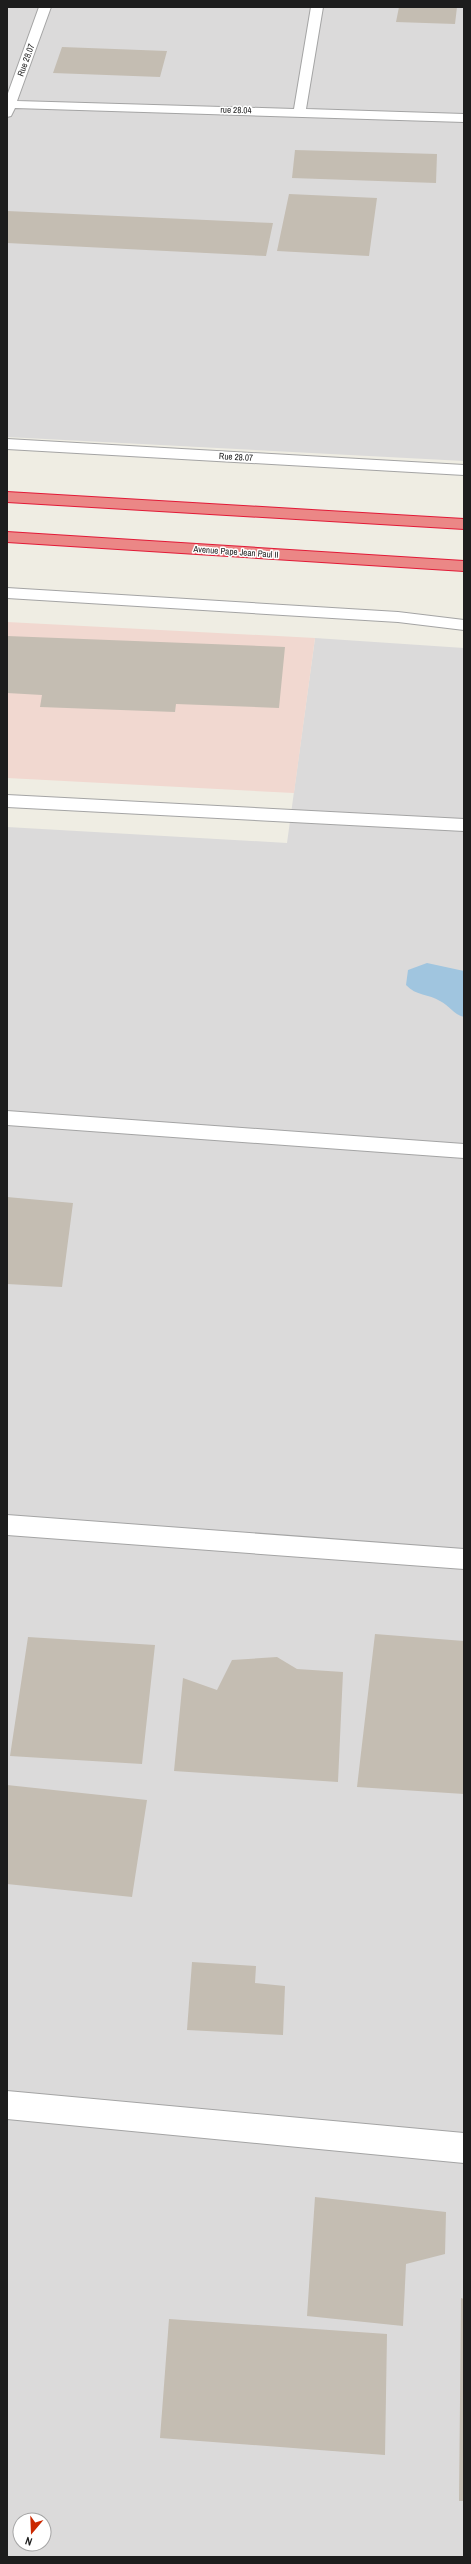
<svg xmlns="http://www.w3.org/2000/svg" width="471" height="2564" font-family="'Archivo Narrow',sans-serif">
  <style>
    .residential { fill: #dbdada; fill-rule: evenodd }
    .commercial { fill: #f1d8d0 }
    .water { fill: #a0c5df }
    .building { fill: #c4bdb2 }
    .lines { fill: none; stroke-linecap: round; stroke-linejoin: round }
    .minor-casing { stroke: #a4a4a4; stroke-width: 2 }
    .highway-casing { stroke: #e21a37; stroke-width: 2 }
    .minor { fill: #fff; fill-rule: evenodd }
    .highway { fill: #eb8786; fill-rule: evenodd }
    .labels { text-anchor: middle; dominant-baseline: central; stroke-width: 3; stroke-linejoin: round; paint-order: stroke }
    .far-street-label { font-size: 9px; fill: #1d1d1d; stroke: #fff }
  </style>
  <rect width="100%" height="100%" fill="#efede3"/>
  <path class="residential" d="M7,7H464V461L7,437Z
    M315,638L464,648V2557H7V827L287,843ZM20,2520H44V2544H20Z"/>
  <path class="commercial" d="M7,622L315,638L294,793L7,778Z"/>
  <path class="water" d="M427,963L464,971V1017C453,1014 450,1006 440,1001C429,994 416,996 406,985L408,970Z"/>
  <path class="building" d="M399,7H457L455,24L396,22Z
    M62,47L167,51L160,77L53,73Z
    M295,150L437,154L436,183L292,178Z
    M289,194L377,198L369,256L277,251Z
    M7,211L273,223L266,256L7,243Z
    M7,636L285,647L279,708L176,704L175,712L40,707L42,695L7,693Z
    M7,1197L73,1203L62,1287L7,1284Z
    M375,1634L464,1641V1794L357,1787Z
    M28,1637L155,1645L142,1764L10,1756Z
    M277,1657L297,1669L343,1672L338,1782L174,1771L183,1678L217,1690L232,1660Z
    M7,1785L147,1800L132,1897L7,1884Z
    M192,1962L256,1966L255,1983L285,1986L283,2035L187,2030Z
    M315,2197L446,2212L445,2254L406,2264L403,2326L307,2316Z
    M461,2298L464,2299V2501H459Z
    M169,2319L387,2334L385,2455L160,2438Z"/>
  <g class="lines">
    <g class="minor-casing">
      <path id="minor" d="M39,7H51L17,101L294,109L311,7H323L306,109L464,114V122L15,108L11,116L7,117V96Z
        M7,439L464,465V475L7,449Z
        M7,588L398,612L464,620V630L398,622L7,598Z
        M7,795L464,819V831L7,807Z
        M7,1111L464,1144V1158L7,1125Z
        M7,1515L464,1549V1569L7,1535Z
        M7,2091L464,2133V2163L7,2119Z"/>
    </g>
    <g class="highway-casing">
      <path id="highway" d="M7,492L464,519V529L7,502Z
        M7,532L464,561V571L7,542Z"/>
    </g>
    <use href="#minor" class="minor"/>
    <use href="#highway" class="highway"/>
  </g>
  <g class="labels">
    <g class="far-street-label">
      <text transform="translate(26 60) rotate(-70)">Rue 28.07</text>
      <text transform="translate(236 110) rotate(1)">rue 28.04</text>
      <text transform="translate(236 457) rotate(3)">Rue 28.07</text>
      <text transform="translate(236 552) rotate(4)">Avenue Pape Jean Paul II</text>
    </g>
  </g>
  <rect width="471" height="2564" fill="none" stroke="#1d1d1d" stroke-width="16"/>
  <g transform="translate(32 2532) rotate(199)"><circle r="19" fill="#ffffff" stroke="#a5a5a5"/>
  <path d="M0-3L7 15L0 10L-7 15Z" fill="#cb2800"/>
  <text y="-6" font-size="11" font-weight="bold" text-anchor="middle" fill="#1d1d1d">N</text>
  </g>
</svg>
